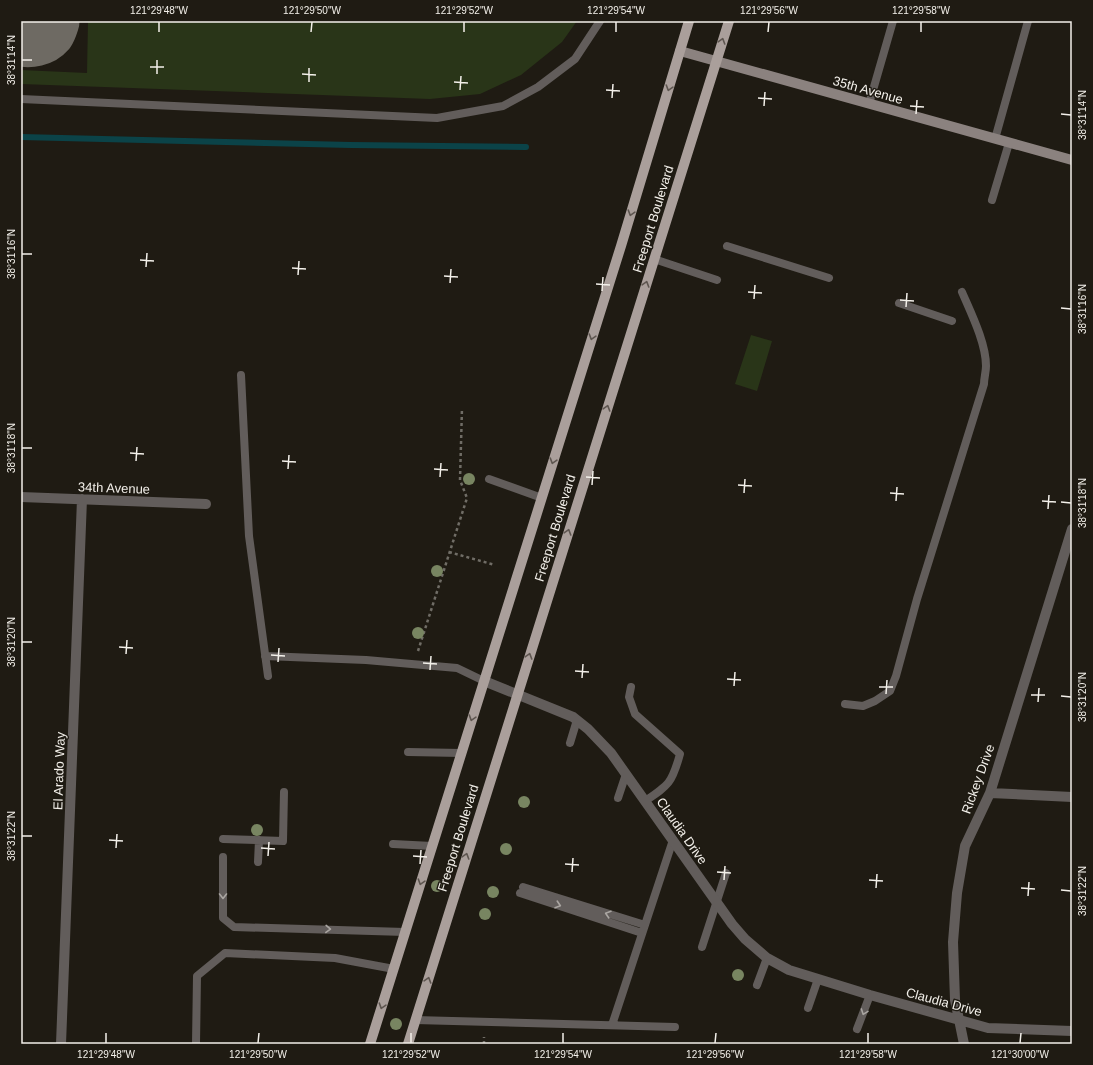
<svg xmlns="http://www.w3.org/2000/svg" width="1093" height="1065" font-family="Helvetica,sans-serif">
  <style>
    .green { fill: #293518 }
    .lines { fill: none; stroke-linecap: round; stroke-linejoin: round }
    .stream { stroke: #0b4348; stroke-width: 6 }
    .taxiway { stroke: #6e6a63; stroke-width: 57 }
    .path { stroke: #706d66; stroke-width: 2.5; stroke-dasharray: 3 3; stroke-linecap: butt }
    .lane { stroke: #625d5b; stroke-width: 8 }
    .street { stroke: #625d5b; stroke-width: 10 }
    .secondary { stroke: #8b827f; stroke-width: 10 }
    .primary { stroke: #aa9f9b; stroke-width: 10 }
    .tree { fill: #788561 }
    .oneway { stroke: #5e5650 }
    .oneway2 { stroke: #aaa6a2 }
    .ticks { fill: none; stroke: #f3f0ea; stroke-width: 1.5 }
    .labels { text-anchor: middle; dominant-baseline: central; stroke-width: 3; stroke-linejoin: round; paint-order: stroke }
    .street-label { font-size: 13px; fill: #f3f0ea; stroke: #1f1b13 }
    .neatline { fill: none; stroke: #f3f0ea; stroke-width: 1.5 }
    .ticks-label { font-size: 10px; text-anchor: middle; fill: #f3f0ea }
  </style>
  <rect width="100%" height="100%" fill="#1f1b13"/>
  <path class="green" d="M88,21H577L562,42L521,75L480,94L430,99L21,84V70L87,73Z
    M751,335L772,341L757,391L735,384Z"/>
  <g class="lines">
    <path class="stream" d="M21,137L351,145L526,147"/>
    <path class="taxiway" d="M21,38C30,40 41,38 47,31C49,28 50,24 51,21"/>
    <path class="path" d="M449,552L495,565
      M418,651L467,498L460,480L462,408
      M484,1044V1037"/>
    <path class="lane" d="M21,99L437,118L503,106L538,87L575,59L600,21
      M869,104L893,21
      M995,139L1028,21
      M992,200L1009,143
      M727,246L829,278
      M654,259L717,280
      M899,303L952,321
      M241,375L249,536L268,676
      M489,479L542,498
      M265,656L366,660L457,668L484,681
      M631,687L629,697L635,714L680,754C672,783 669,785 645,801
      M845,704L863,706L875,701L890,691L896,676L917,599L984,384C984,378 986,372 986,366C986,343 971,313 962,292
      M570,743L577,720
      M408,752L461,753
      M618,798L626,774
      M223,839L283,841L284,792
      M393,844L432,846
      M223,857V918L234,927L405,932
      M258,862L259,840
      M523,887L645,925
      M520,893L642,933
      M702,947L726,873
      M757,985L767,958
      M808,1008L818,979
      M415,1020L675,1027
      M612,1025L673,840
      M857,1029L870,995
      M196,1044L197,976L225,953L335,958L394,969"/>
    <path class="street" d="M21,497L206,504
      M484,681L573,717L588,729L611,753L732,924L745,939L767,958L789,970L870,995L988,1028L1072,1031
      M990,793L1072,797
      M61,1044L82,499
      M964,1044L955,1000L953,942L957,893L965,846L990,793L1072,529"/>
    <path class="secondary" d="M680,51L1072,160"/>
    <path class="primary" d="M370,1044L621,246L689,21
      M408,1044L729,21"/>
  </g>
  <g class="tree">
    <circle cx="469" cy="479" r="6"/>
    <circle cx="437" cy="571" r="6"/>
    <circle cx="418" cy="633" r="6"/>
    <circle cx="524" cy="802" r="6"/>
    <circle cx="257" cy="830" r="6"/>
    <circle cx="506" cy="849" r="6"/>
    <circle cx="437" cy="886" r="6"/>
    <circle cx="493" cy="892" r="6"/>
    <circle cx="485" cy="914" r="6"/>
    <circle cx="738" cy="975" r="6"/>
    <circle cx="396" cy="1024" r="6"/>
  </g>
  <defs><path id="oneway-chevron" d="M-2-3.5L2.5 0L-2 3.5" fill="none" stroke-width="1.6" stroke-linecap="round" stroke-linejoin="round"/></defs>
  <g class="oneway">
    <use href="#oneway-chevron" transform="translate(722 41) rotate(-73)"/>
    <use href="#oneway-chevron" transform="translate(669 88) rotate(107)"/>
    <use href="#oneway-chevron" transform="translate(631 213) rotate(107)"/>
    <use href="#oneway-chevron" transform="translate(646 284) rotate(-73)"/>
    <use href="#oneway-chevron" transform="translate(592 337) rotate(107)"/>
    <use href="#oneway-chevron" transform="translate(607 408) rotate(-73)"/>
    <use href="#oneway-chevron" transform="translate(553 461) rotate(107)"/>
    <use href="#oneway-chevron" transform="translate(568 532) rotate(-73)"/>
    <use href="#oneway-chevron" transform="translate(529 656) rotate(-73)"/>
    <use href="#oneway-chevron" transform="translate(472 718) rotate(108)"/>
    <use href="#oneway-chevron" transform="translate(466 856) rotate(-73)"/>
    <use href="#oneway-chevron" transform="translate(421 882) rotate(108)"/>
    <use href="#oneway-chevron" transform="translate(428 980) rotate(-73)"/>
    <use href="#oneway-chevron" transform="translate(382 1006) rotate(108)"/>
  </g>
  <g class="oneway2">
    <use href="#oneway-chevron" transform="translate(223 896) rotate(90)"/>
    <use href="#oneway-chevron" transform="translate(558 905) rotate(18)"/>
    <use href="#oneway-chevron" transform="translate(608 914) rotate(-162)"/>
    <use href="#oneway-chevron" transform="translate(328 929) rotate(2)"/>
    <use href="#oneway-chevron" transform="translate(864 1012) rotate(110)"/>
  </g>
  <path class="ticks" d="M159,32V22M311,32L312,22M464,32V22M616,32V22M768,32L769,22M921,32V22M22,60H32M150,67H164M157,74V60M302,74L316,75M309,82V68M454,82L468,83M460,90L461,76M606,90L620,91M612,98L613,84M758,98L772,99M764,106L765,92M910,106L924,107M916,114L917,100M1061,114L1071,115M22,254H32M140,260L154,261M146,267L147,253M292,268L306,269M298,275L299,261M444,276L458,277M450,283L451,269M596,284L610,285M602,291L603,277M748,292L762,293M754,299L755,285M900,300L914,301M906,307L907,293M1061,308L1071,309M22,448H32M130,453L144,454M136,461L137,447M282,461L296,462M288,469L289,455M434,469L448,470M440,477L441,463M586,477L600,478M592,485L593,471M738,485L752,486M744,493L745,479M890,493L904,494M896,501L897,487M1042,501L1056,502M1061,502L1071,503M1048,509L1049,495M22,642H32M119,647L133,648M126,654L127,640M271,655L285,656M278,662L279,648M423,663L437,664M430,670L431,656M575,671L589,672M582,678L583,664M727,679L741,680M734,686L735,672M879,687H893M886,694L887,680M1031,695H1045M1061,696L1071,697M1038,702L1039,688M22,836H32M109,840L123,841M116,848L117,834M261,848L275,849M268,856L269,842M413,856L427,857M420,864L421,850M565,864L579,865M572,872L573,858M717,872L731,873M724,880L725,866M869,880L883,881M876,888L877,874M1021,888L1035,889M1061,890L1071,891M1028,896L1029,882M106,1043V1033M258,1043L259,1033M411,1043V1033M563,1043V1033M715,1043L716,1033M868,1043V1033M1020,1043L1021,1033"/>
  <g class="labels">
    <g class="street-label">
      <text transform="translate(868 90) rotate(16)">35th Avenue</text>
      <text transform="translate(653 219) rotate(-73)">Freeport Boulevard</text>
      <text transform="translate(114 488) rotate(2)">34th Avenue</text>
      <text transform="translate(555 528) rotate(-73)">Freeport Boulevard</text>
      <text transform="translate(59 771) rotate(-88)">El Arado Way</text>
      <text transform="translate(978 779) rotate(-70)">Rickey Drive</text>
      <text transform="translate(682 831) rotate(55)">Claudia Drive</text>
      <text transform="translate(458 838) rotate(-73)">Freeport Boulevard</text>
      <text transform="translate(944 1002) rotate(15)">Claudia Drive</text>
    </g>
  </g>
  <rect width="1093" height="1065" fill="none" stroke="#1f1b13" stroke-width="44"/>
  <rect x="22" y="22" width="1049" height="1021" class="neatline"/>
  <g class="ticks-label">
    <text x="159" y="14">121°29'48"W</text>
    <text x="312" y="14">121°29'50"W</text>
    <text x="464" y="14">121°29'52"W</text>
    <text x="616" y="14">121°29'54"W</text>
    <text x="769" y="14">121°29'56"W</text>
    <text x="921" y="14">121°29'58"W</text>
    <text transform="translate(11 60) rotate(-90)" y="4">38°31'14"N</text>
    <text transform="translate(1082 115) rotate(-90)" y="4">38°31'14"N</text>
    <text transform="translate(11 254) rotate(-90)" y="4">38°31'16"N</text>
    <text transform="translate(1082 309) rotate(-90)" y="4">38°31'16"N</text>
    <text transform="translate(11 448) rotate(-90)" y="4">38°31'18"N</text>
    <text transform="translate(1082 503) rotate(-90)" y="4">38°31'18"N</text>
    <text transform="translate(11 642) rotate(-90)" y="4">38°31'20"N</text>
    <text transform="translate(1082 697) rotate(-90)" y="4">38°31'20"N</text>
    <text transform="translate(11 836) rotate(-90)" y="4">38°31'22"N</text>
    <text transform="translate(1082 891) rotate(-90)" y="4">38°31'22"N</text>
    <text x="106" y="1058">121°29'48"W</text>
    <text x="258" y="1058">121°29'50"W</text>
    <text x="411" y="1058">121°29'52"W</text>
    <text x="563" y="1058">121°29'54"W</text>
    <text x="715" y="1058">121°29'56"W</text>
    <text x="868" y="1058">121°29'58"W</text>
    <text x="1020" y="1058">121°30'00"W</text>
  </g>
</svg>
